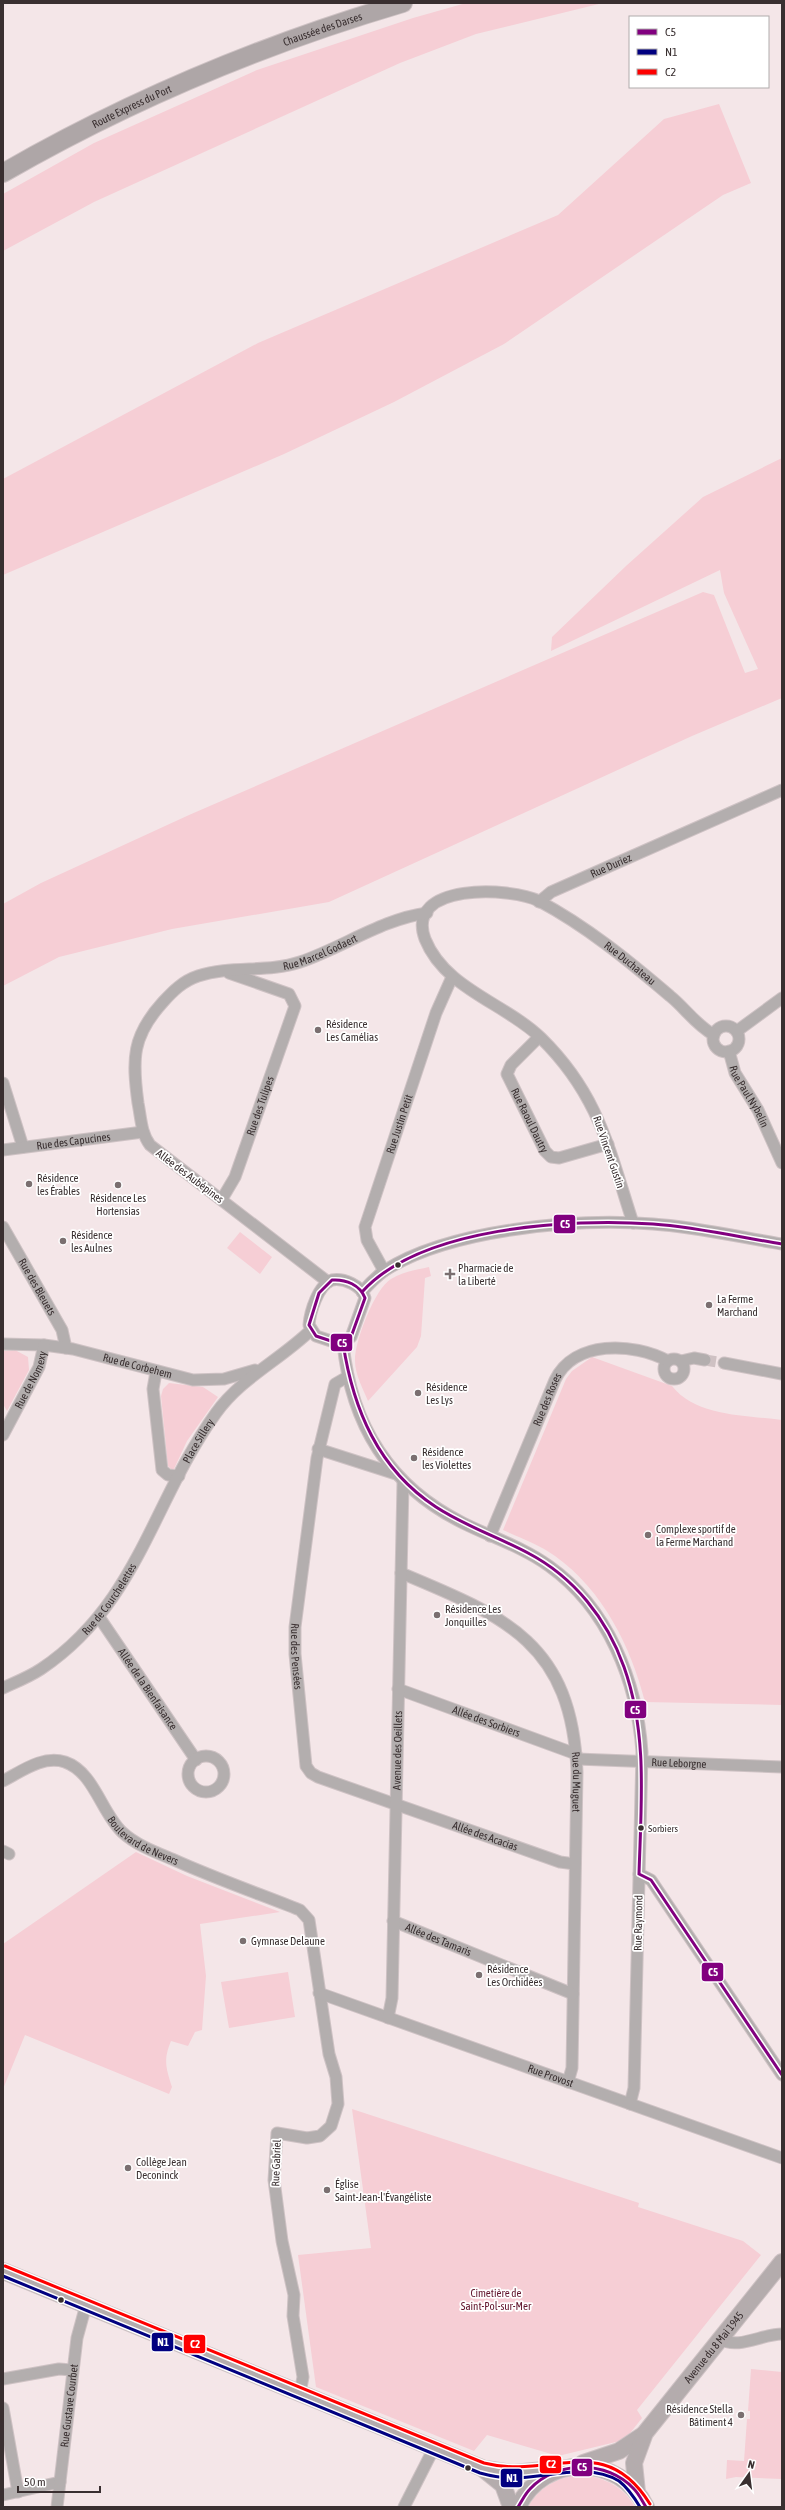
<svg xmlns="http://www.w3.org/2000/svg" width="785" height="2510" font-family="'Asap Condensed',sans-serif">
  <style>
    .green { fill: #f6ced5 }
    .lines { fill: none; stroke-linecap: round; stroke-linejoin: round }
    .street-tunnel { stroke: #cfc1c3; stroke-width: 11; stroke-dasharray: 11 5.5; stroke-linecap: butt }
    .street-casing { stroke: #cec2c4; stroke-width: 13 }
    .secondary-casing { stroke: #cec2c4; stroke-width: 18 }
    .primary-casing { stroke: #cec2c4; stroke-width: 20 }
    .street { stroke: #b3aeae; stroke-width: 11 }
    .secondary { stroke: #b4acad; stroke-width: 16 }
    .primary { stroke: #aea6a7; stroke-width: 18 }
    .bus-1-casing { stroke: #fff; stroke-width: 6 }
    .bus-2-casing { stroke: #fff; stroke-width: 6 }
    .bus-3-casing { stroke: #fff; stroke-width: 6 }
    .bus-1 { stroke: #81007f; stroke-width: 3 }
    .bus-2 { stroke: #010080; stroke-width: 3 }
    .bus-3 { stroke: #fe0000; stroke-width: 3 }
    .poi-dot { fill: #7a6f70; stroke: #fff; stroke-width: 1.5 }
    .bus-dot { fill: #392f30; stroke: #fff; stroke-width: 1.5 }
    .labels { text-anchor: middle; dominant-baseline: central; stroke-width: 3.5; stroke-linejoin: round; paint-order: stroke }
    .bus-label { font-size: 10px; fill: #392f30; stroke: #fff; text-anchor: start }
    .street-label { font-size: 11px; fill: #392f30; stroke: #fff }
    .poi-label { font-size: 11px; fill: #392f30; stroke: #fff; text-anchor: start }
    .park-label { font-size: 11px; fill: #61142c; stroke: #fff }
    .line-badge { stroke: #fff; stroke-width: 1.5 }
    .badge-label { font-size: 11px; text-anchor: middle; font-weight: bold; fill: #fff }
  </style>
  <rect width="100%" height="100%" fill="#f4e6e8"/>
  <path class="green" d="M466,3H603L476,34L400,63L94,202L3,251V194L94,143L257,70L413,18Z
    M719,104L751,183L723,195L504,344L394,402L284,454L3,575V479L258,343L558,215L664,119Z
    M782,458V698L692,736L329,902L172,929L59,957L3,986V904L41,883L189,815L703,592L714,595L745,673L758,669L724,593L720,570L551,651L552,637L626,566L703,497Z
    M240,1232L272,1257L260,1274L227,1248Z
    M429,1267L431,1276L425,1278L421,1336L417,1347L368,1401C363,1389 355,1374 355,1361C354,1343 375,1288 391,1279C402,1272 416,1270 429,1267Z
    M15,1350L28,1357L29,1370L7,1411L3,1404V1351Z
    M592,1357L672,1386C696,1417 746,1415 782,1420V1705L645,1702C631,1647 603,1590 555,1556C540,1545 520,1538 503,1530L566,1379L572,1371Z
    M169,1383L203,1387L218,1397L187,1441L173,1471L168,1466L161,1396L163,1389Z
    M136,1852L187,1876L280,1912L200,1924L206,1976L202,2030L195,2032L188,2046L171,2041C163,2060 166,2068 172,2087L169,2094L25,2035L3,2089V1944Z
    M288,1972L295,2017L229,2028L221,1982Z
    M352,2109L639,2203L638,2207L743,2241L761,2255L637,2410L642,2418L627,2437L620,2441L558,2456L487,2435L474,2451L316,2387L298,2255L371,2248Z
    M751,2369L782,2372V2479L736,2477L726,2479L727,2460L744,2461L747,2419H750V2411H748Z
    M582,2475C605,2478 623,2486 635,2507H528C540,2486 558,2477 582,2475Z"/>
  <g class="lines">
    <path class="street-tunnel" d="M705,1360L724,1363"/>
    <g class="street-casing">
      <g id="street">
        <path id="s1" d="M539,902L551,892L782,790"/>
        <circle cx="726" cy="1039" r="13"/>
        <path d="M737,1031L782,998"/>
        <path id="s2" d="M539,1037L511,1065L507,1074L545,1151L551,1157L559,1158L608,1144"/>
        <path id="s3" d="M729,1051L735,1073L758,1110L782,1163"/>
        <path d="M3,1083L23,1147"/>
        <path id="s4" d="M3,1150L143,1132"/>
        <path id="s5" d="M222,1199L235,1177L295,1006L289,994L229,973"/>
        <path id="s6" d="M633,1223C609,1149 599,1095 541,1038C505,1003 445,989 425,939C404,882 511,887 539,901C586,926 629,961 670,996C685,1008 696,1025 714,1035"/>
        <path id="s7" d="M3,1227L62,1330L66,1348"/>
        <path id="s8" d="M384,1271L367,1240L365,1227L436,1013L452,977"/>
        <path d="M332,1280C343,1278 362,1285 365,1298L351,1337L340,1344L316,1336L309,1325C310,1312 318,1285 332,1280Z"/>
        <path id="s9" d="M328,1282L150,1145C141,1133 141,1118 138,1103C132,1059 132,1036 163,1002C173,991 183,981 198,976C231,965 268,973 300,962C342,948 382,919 427,913"/>
        <path d="M362,1292C369,1284 376,1277 384,1271C449,1229 577,1218 653,1224C696,1227 739,1237 782,1244"/>
        <path d="M343,1343C351,1425 389,1486 463,1523C491,1537 523,1547 549,1566C608,1608 637,1681 642,1752L634,2088L630,2104"/>
        <path id="s10" d="M3,1344L44,1345L73,1349L193,1380L224,1379L255,1370"/>
        <circle cx="674" cy="1369" r="10"/>
        <path d="M681,1361L694,1358L705,1360"/>
        <path d="M724,1363L782,1374"/>
        <path d="M156,1372L153,1389L162,1470L168,1475L179,1476"/>
        <path id="s11" d="M347,1377L335,1384L317,1458L295,1627V1654L306,1766L311,1773L318,1777L560,1862L575,1864"/>
        <path id="s12" d="M3,1435L39,1367L44,1345"/>
        <path d="M318,1449L396,1474"/>
        <path id="s13" d="M490,1536L555,1380C574,1340 633,1342 668,1361"/>
        <path id="s14" d="M401,1573C507,1617 572,1644 577,1772L572,2068L568,2082"/>
        <path id="s15" d="M99,1617L196,1760"/>
        <path id="s16" d="M3,1688C16,1682 29,1677 41,1669C138,1604 152,1502 216,1413C241,1378 280,1360 311,1330"/>
        <path id="s17" d="M398,1689L576,1754"/>
        <circle cx="206" cy="1774" r="18"/>
        <path id="s18" d="M577,1759L782,1767"/>
        <path id="s19" d="M3,1781C22,1771 43,1755 65,1762C94,1772 101,1812 122,1832C136,1845 155,1852 172,1859C214,1878 257,1893 300,1910L309,1920L329,2054L336,2077L338,2104L331,2126L320,2136L307,2138L277,2133L274,2180L282,2241L294,2295L293,2316L303,2377L300,2393"/>
        <path d="M3,1851L9,1854"/>
        <path d="M639,1874L651,1880L782,2075"/>
        <path id="s20" d="M393,1921L573,1994"/>
        <path id="s21" d="M319,1993L782,2158"/>
        <path id="s22" d="M388,2018L392,1998L403,1483"/>
        <path d="M720,2339C738,2350 762,2334 782,2334"/>
        <path d="M3,2379L59,2369L72,2370"/>
        <path d="M3,2408L18,2492"/>
        <path d="M3,2495L60,2482"/>
        <path id="s23" d="M57,2507L77,2338L86,2305"/>
        <path d="M404,2507L434,2448"/>
      </g>
    </g>
    <g class="secondary-casing">
      <g id="secondary">
        <path d="M3,2271L482,2468L503,2485L511,2507"/>
        <path d="M583,2463L619,2451L643,2435"/>
        <path d="M485,2469L513,2473L554,2469"/>
        <path id="s24" d="M637,2492L634,2463L645,2433L782,2262"/>
        <path d="M518,2507C543,2453 620,2453 646,2507"/>
      </g>
    </g>
    <g class="primary-casing">
      <g id="primary">
        <path id="s25" d="M3,173C128,101 264,44 403,3"/>
      </g>
    </g>
    <use href="#street" class="street"/>
    <use href="#secondary" class="secondary"/>
    <use href="#primary" class="primary"/>
    <g class="bus-1-casing">
      <path id="bus-1" d="M332,1280C346,1279 360,1285 365,1298L351,1337L340,1344L316,1336L309,1325L319,1293Z
        M362,1292C420,1227 570,1218 653,1224C696,1227 739,1237 782,1244
        M343,1343C353,1409 378,1469 436,1507C465,1526 498,1537 528,1553C574,1577 607,1619 624,1667C648,1734 641,1805 639,1874
        M639,1874L651,1880L782,2075
        M518,2507C522,2501 525,2494 530,2489C557,2460 607,2460 634,2489C639,2494 642,2501 646,2507"/>
    </g>
    <g class="bus-2-casing">
      <path id="bus-2" d="M3,2276L480,2473C491,2476 502,2478 513,2478C547,2478 588,2462 619,2481C628,2488 634,2497 640,2507"/>
    </g>
    <g class="bus-3-casing">
      <path id="bus-3" d="M5,2266L484,2463C551,2480 604,2430 650,2504"/>
    </g>
    <use href="#bus-1" class="bus-1"/>
    <use href="#bus-2" class="bus-2"/>
    <use href="#bus-3" class="bus-3"/>
  </g>
  <g class="poi-dot">
    <circle cx="318" cy="1030" r="4"/>
    <circle cx="29" cy="1184" r="4"/>
    <circle cx="118" cy="1185" r="4"/>
    <circle cx="63" cy="1241" r="4"/>
    <path d="M448 1268h4v4h4v4h-4v4h-4v-4h-4v-4h4z"/>
    <circle cx="709" cy="1305" r="4"/>
    <circle cx="418" cy="1393" r="4"/>
    <circle cx="414" cy="1458" r="4"/>
    <circle cx="648" cy="1535" r="4"/>
    <circle cx="437" cy="1615" r="4"/>
    <circle cx="243" cy="1941" r="4"/>
    <circle cx="479" cy="1975" r="4"/>
    <circle cx="128" cy="2168" r="4"/>
    <circle cx="327" cy="2190" r="4"/>
    <circle cx="741" cy="2415" r="4"/>
  </g>
  <g class="bus-dot">
    <circle cx="398" cy="1265" r="3.5"/>
    <circle cx="641" cy="1828" r="3.5"/>
    <circle cx="61" cy="2300" r="3.5"/>
    <circle cx="468" cy="2468" r="3.5"/>
  </g>
  <g class="labels">
    <g class="bus-label">
      <text x="648" y="1828">Sorbiers</text>
    </g>
    <g class="street-label">
      <text stroke="none"><textPath href="#s25" startOffset="351">Chaussée des Darses</textPath></text>
      <text stroke="none"><textPath href="#s25" startOffset="145">Route Express du Port</textPath></text>
      <text stroke="none"><textPath href="#s1" startOffset="81">Rue Duriez</textPath></text>
      <text stroke="none"><textPath href="#s9" startOffset="547">Rue Marcel Godaert</textPath></text>
      <text stroke="none"><textPath href="#s6" startOffset="622">Rue Duchateau</textPath></text>
      <text stroke="none"><textPath href="#s3" startOffset="50">Rue Paul Nybelin</textPath></text>
      <text stroke="none"><textPath href="#s5" startOffset="101">Rue des Tulipes</textPath></text>
      <text stroke="none"><textPath href="#s2" startOffset="101">Rue Raoul Dautry</textPath></text>
      <text stroke="none"><textPath href="#s8" startOffset="157">Rue Justin Petit</textPath></text>
      <text stroke="none"><textPath href="#s4" startOffset="71">Rue des Capucines</textPath></text>
      <text transform="translate(609 1152) rotate(71)">Rue Vincent Gustin</text>
      <text transform="translate(190 1176) rotate(37)">Allée des Aubépines</text>
      <text stroke="none"><textPath href="#s7" startOffset="69">Rue des Bleuets</textPath></text>
      <text stroke="none"><textPath href="#s10" startOffset="137">Rue de Corbehem</textPath></text>
      <text stroke="none"><textPath href="#s12" startOffset="62">Rue de Nomexy</textPath></text>
      <text stroke="none"><textPath href="#s13" startOffset="148">Rue des Roses</textPath></text>
      <text stroke="none"><textPath href="#s16" startOffset="323">Place Sillery</textPath></text>
      <text stroke="none"><textPath href="#s16" startOffset="141">Rue de Courchelettes</textPath></text>
      <text stroke="none"><textPath href="#s11" startOffset="290">Rue des Pensées</textPath></text>
      <text stroke="none"><textPath href="#s15" startOffset="87">Allée de la Bienfaisance</textPath></text>
      <text stroke="none"><textPath href="#s17" startOffset="94">Allée des Sorbiers</textPath></text>
      <text stroke="none"><textPath href="#s22" startOffset="268">Avenue des Oeillets</textPath></text>
      <text stroke="none"><textPath href="#s18" startOffset="102">Rue Leborgne</textPath></text>
      <text stroke="none"><textPath href="#s14" startOffset="298">Rue du Muguet</textPath></text>
      <text stroke="none"><textPath href="#s11" startOffset="594">Allée des Acacias</textPath></text>
      <text stroke="none"><textPath href="#s19" startOffset="181">Boulevard de Nevers</textPath></text>
      <text transform="translate(638 1923) rotate(-89)">Rue Raymond</text>
      <text stroke="none"><textPath href="#s20" startOffset="49">Allée des Tamaris</textPath></text>
      <text stroke="none"><textPath href="#s21" startOffset="246">Rue Provost</textPath></text>
      <text transform="translate(276 2163) rotate(-88)">Rue Gabriel</text>
      <text stroke="none"><textPath href="#s24" startOffset="171">Avenue du 8 Mai 1945</textPath></text>
      <text stroke="none"><textPath href="#s23" startOffset="102">Rue Gustave Courbet</textPath></text>
    </g>
    <g class="poi-label">
      <text x="326" y="1024">Résidence<tspan x="326" dy="13">Les Camélias</tspan></text>
      <text x="37" y="1178">Résidence<tspan x="37" dy="13">les Érables</tspan></text>
      <text x="118" y="1198" text-anchor="middle">Résidence Les<tspan x="118" dy="13">Hortensias</tspan></text>
      <text x="71" y="1235">Résidence<tspan x="71" dy="13">les Aulnes</tspan></text>
      <text x="458" y="1268">Pharmacie de<tspan x="458" dy="13">la Liberté</tspan></text>
      <text x="717" y="1299">La Ferme<tspan x="717" dy="13">Marchand</tspan></text>
      <text x="426" y="1387">Résidence<tspan x="426" dy="13">Les Lys</tspan></text>
      <text x="422" y="1452">Résidence<tspan x="422" dy="13">les Violettes</tspan></text>
      <text x="656" y="1529">Complexe sportif de<tspan x="656" dy="13">la Ferme Marchand</tspan></text>
      <text x="445" y="1609">Résidence Les<tspan x="445" dy="13">Jonquilles</tspan></text>
      <text x="251" y="1941">Gymnase Delaune</text>
      <text x="487" y="1969">Résidence<tspan x="487" dy="13">Les Orchidées</tspan></text>
      <text x="136" y="2162">Collège Jean<tspan x="136" dy="13">Deconinck</tspan></text>
      <text x="335" y="2184">Église<tspan x="335" dy="13">Saint-Jean-l'Évangéliste</tspan></text>
      <text x="733" y="2409" text-anchor="end">Résidence Stella<tspan x="733" dy="13">Bâtiment 4</tspan></text>
    </g>
    <g class="park-label">
      <text x="496" y="2293">Cimetière de<tspan x="496" dy="13">Saint-Pol-sur-Mer</tspan></text>
    </g>
  </g>
  <g class="line-badge">
    <rect x="553" y="1214" width="23" height="20" rx="4" fill="#81007f"/>
    <rect x="330" y="1333" width="23" height="19" rx="4" fill="#81007f"/>
    <rect x="624" y="1700" width="23" height="19" rx="4" fill="#81007f"/>
    <rect x="701" y="1962" width="23" height="20" rx="4" fill="#81007f"/>
    <rect x="151" y="2332" width="23" height="20" rx="4" fill="#010080"/>
    <rect x="183" y="2334" width="23" height="20" rx="4" fill="#fe0000"/>
    <rect x="539" y="2455" width="23" height="19" rx="4" fill="#fe0000"/>
    <rect x="571" y="2458" width="22" height="19" rx="4" fill="#81007f"/>
    <rect x="500" y="2468" width="23" height="20" rx="4" fill="#010080"/>
  </g>
  <g class="badge-label">
    <text x="565" y="1228">C5</text>
    <text x="342" y="1347">C5</text>
    <text x="635" y="1714">C5</text>
    <text x="713" y="1976">C5</text>
    <text x="163" y="2346">N1</text>
    <text x="195" y="2348">C2</text>
    <text x="551" y="2468">C2</text>
    <text x="582" y="2471">C5</text>
    <text x="512" y="2482">N1</text>
  </g>
  <rect width="785" height="2510" fill="none" stroke="#392f30" stroke-width="8"/>
  <rect x="629" y="16" width="140" height="72" fill="#ffffff" stroke="#b0acac"/>
  <rect x="637" y="29" width="20" height="6" fill="#81007f" stroke="#b0acac"/>
  <text x="665" y="36" font-size="12" fill="#392f30">C5</text>
  <rect x="637" y="49" width="20" height="6" fill="#010080" stroke="#b0acac"/>
  <text x="665" y="56" font-size="12" fill="#392f30">N1</text>
  <rect x="637" y="69" width="20" height="6" fill="#fe0000" stroke="#b0acac"/>
  <text x="665" y="76" font-size="12" fill="#392f30">C2</text>
  <g transform="translate(749 2474) rotate(14)" stroke="#ffffff" stroke-width="3" paint-order="stroke">
  <path d="M0-3L7 15L0 10L-7 15Z" fill="#392f30"/>
  <text y="-6" font-size="11" font-weight="bold" text-anchor="middle" fill="#392f30">N</text>
  </g>
  <path d="M18 2486v6h82v-6" fill="none" stroke="#392f30" stroke-width="2"/>
  <text x="24" y="2486" font-size="12" fill="#392f30" stroke="#ffffff" stroke-width="3" paint-order="stroke">50 m</text>
</svg>
